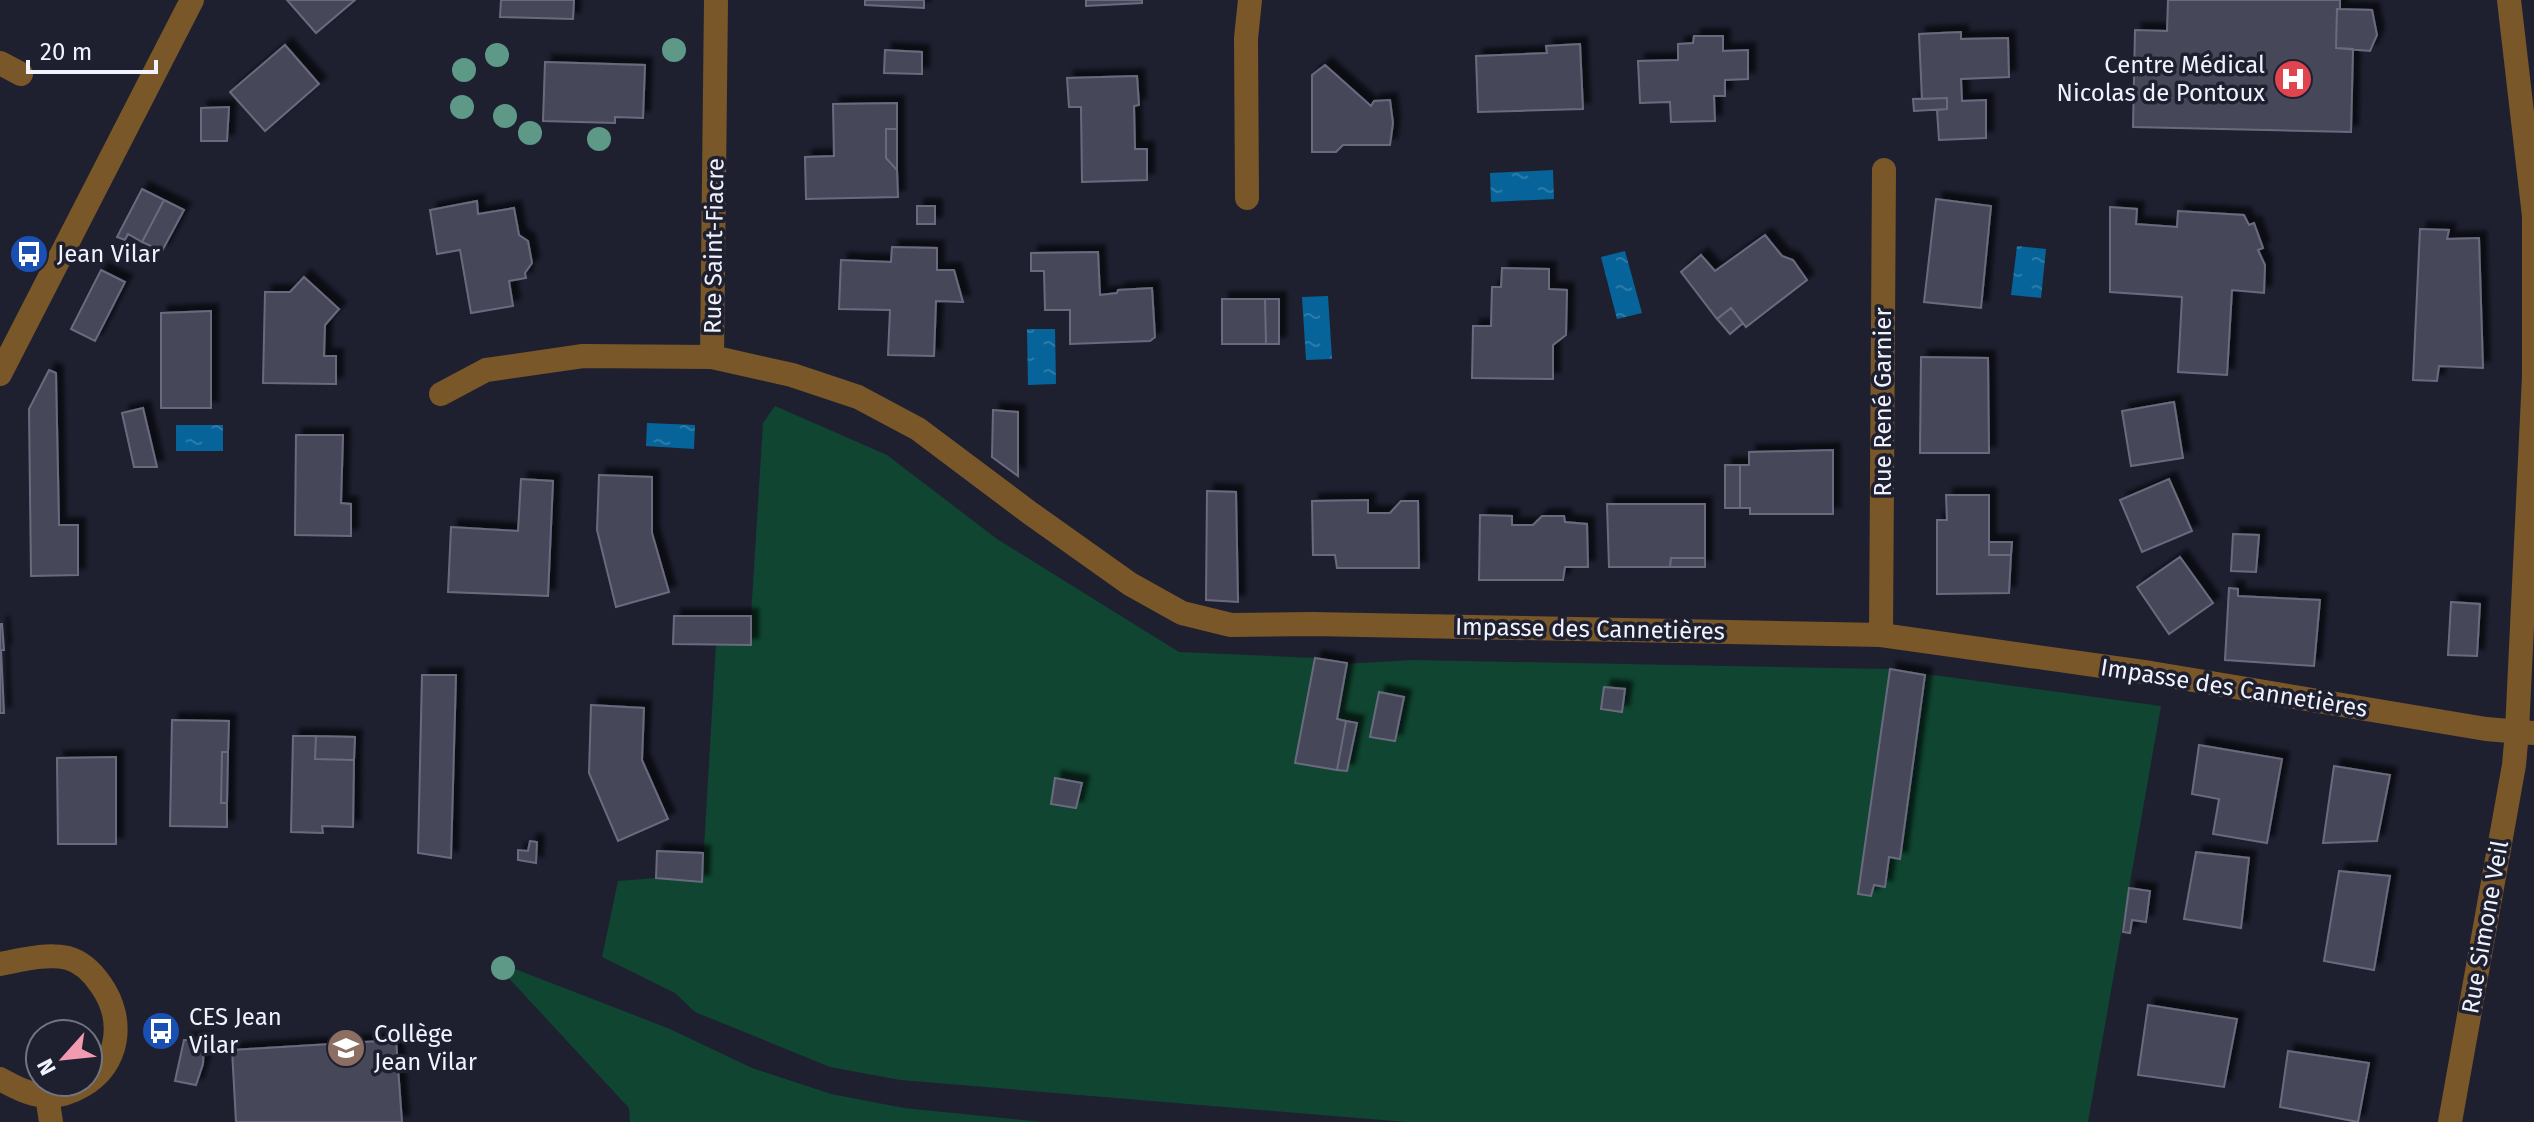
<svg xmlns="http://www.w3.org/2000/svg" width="2534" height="1122" font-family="'Fira Sans',sans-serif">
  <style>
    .green { fill: #0f4531 }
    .water { fill: url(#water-ripples) }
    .building { fill: #46475a; stroke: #6a6b7f; stroke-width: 2; filter: url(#shadow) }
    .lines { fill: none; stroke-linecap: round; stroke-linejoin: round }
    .minor { stroke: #7a5728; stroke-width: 24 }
    .tree { fill: #5e9887 }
    .labels { text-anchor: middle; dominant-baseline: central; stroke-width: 7; stroke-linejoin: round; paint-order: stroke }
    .poi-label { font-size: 24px; fill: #f0f2fe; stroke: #1e2030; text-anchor: start }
    .street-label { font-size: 24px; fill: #f0f2fe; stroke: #1e2030 }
  </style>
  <defs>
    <pattern id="water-ripples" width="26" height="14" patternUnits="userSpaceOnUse" patternTransform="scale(2)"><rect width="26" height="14" fill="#07649a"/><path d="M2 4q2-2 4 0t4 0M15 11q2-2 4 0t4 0" fill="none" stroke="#2b7ba9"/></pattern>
    <filter id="shadow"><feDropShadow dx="7" dy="-7" stdDeviation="2" flood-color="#0009"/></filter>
  </defs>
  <rect width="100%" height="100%" fill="#1e2030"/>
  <path class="green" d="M775,406L887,455L997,539L1179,652L1315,658L1344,664L1412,660L1890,669L2161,706L2088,1122H1406L900,1080L830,1067L695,1012L675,993L602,957L618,881L656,878L702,882L716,644L751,616L763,423Z
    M492,960L670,1029L752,1068L831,1094L904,1108L1042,1122H630L629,1108Z"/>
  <path class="water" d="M1553,170L1554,199L1491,202L1490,173Z
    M2017,246L2046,249L2041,298L2011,295Z
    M1625,251L1642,313L1617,319L1601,257Z
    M1328,296L1332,359L1306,360L1302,297Z
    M1027,329H1055L1056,384L1028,385Z
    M647,423L695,425L694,449L646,446Z
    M176,425H223V451H176Z"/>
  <path class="building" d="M287,0H355L316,33Z
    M501,0H574L573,19L500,17Z
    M865,0H924V8L865,5Z
    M1086,0H1142V3L1086,6Z
    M2168,0H2340V9H2337L2336,48L2353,49L2351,132L2133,127L2135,30L2167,31Z
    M2337,9L2372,10L2377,35L2370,51L2336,48Z
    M1961,32V39L2008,38L2009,77L1961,79L1962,101L1986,100V138L1939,140L1937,110L1947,109V98L1922,99L1919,34Z
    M1694,36H1723V51L1748,50V79L1725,80V96H1714L1715,121L1671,122L1670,102L1640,103L1638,61L1678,60V44L1693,43Z
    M1580,44L1583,109L1478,112L1476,56L1547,53L1546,46Z
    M285,45L319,84L265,131L230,92Z
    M885,50L922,52V74L884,73Z
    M545,62L645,65L643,118L615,117V123L543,121Z
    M1325,65L1371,106L1374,101L1390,100L1393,123L1390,145H1343L1336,152H1312V75Z
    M1137,76L1139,105L1134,106L1135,149H1147V180L1082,182L1081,107H1069L1067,78Z
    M1947,98V109L1914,111L1913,99Z
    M897,103V129H886V158L897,170L898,197L806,199L805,157L834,156L833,104Z
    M229,107L227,141H201V108Z
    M886,129H897V170L886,158Z
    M142,189L164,200L142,242L128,234L125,240L117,237Z
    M1936,199L1991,206L1981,308L1924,302Z
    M164,200L184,210L162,251L142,242Z
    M477,201L478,214L514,208L519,235L528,241L532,263L525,273L526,278L509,281L513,306L471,313L460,250L437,254L430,210Z
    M917,206H935V224H917Z
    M2110,207L2137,209L2136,224L2177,227L2178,211L2244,215L2249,225L2254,223L2263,248L2258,250L2265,265L2264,293L2232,290L2227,375L2178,372L2182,297L2110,292Z
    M2420,229L2449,230L2447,239L2479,238L2483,368L2439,366L2437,381L2413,380Z
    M1765,235L1782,256L1793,260L1807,280L1746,327L1731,308L1717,319L1681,272L1701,255L1715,271Z
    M892,247L937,248V270H954L963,302L936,301L934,356L888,355L890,310L839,309L841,260L891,262Z
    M1098,252L1100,295L1117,293L1118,290L1152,288L1155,337L1150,341L1070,344V310H1045L1044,271H1031V253Z
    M1502,268L1549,269V289L1567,290L1566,335L1553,345V379L1472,378L1473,326H1491L1492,287H1501Z
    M101,270L125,282L95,341L71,329Z
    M304,277L339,309L325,325L324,356H336V384L263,383L265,292H290Z
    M1222,299H1265L1266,344H1222Z
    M1265,299H1279V344H1266Z
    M1731,308L1743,323L1730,334L1717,319Z
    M211,311V408H161V313Z
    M1921,357L1988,358L1989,453H1920Z
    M49,370L56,373L59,525H78V575L31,576L29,409Z
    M2174,402L2183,458L2131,466L2122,411Z
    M143,408L157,467H134L122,413Z
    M993,410L1018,412V476L992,457Z
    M296,435H343L341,503L351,504V536L295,535Z
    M1833,450V514H1750V508H1740V465H1749V452Z
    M1725,465H1740V508H1725Z
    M599,475L652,477V533L669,592L616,607L597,530Z
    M521,479L553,481L548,596L448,592L451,527L518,531Z
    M2169,479L2192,531L2142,552L2120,500Z
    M1207,491L1236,492L1238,602L1206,600Z
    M1946,495H1989V555H2011L2009,593L1937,594V520H1947Z
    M1368,500V513H1390L1401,501H1418L1419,568H1337L1335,555H1313L1312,501Z
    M1607,504H1705V558H1671L1670,567H1609Z
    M1480,515L1512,516V525H1533L1542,516H1564L1565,522L1587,524L1588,567H1565L1563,580H1479Z
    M2233,534L2259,535L2256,572L2231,571Z
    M1989,542H2012L2011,555H1989Z
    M2180,557L2213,603L2169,634L2137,587Z
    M1671,558H1705V567H1670Z
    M2229,588L2238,589V596L2320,600L2314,666L2225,660Z
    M2451,602L2480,604L2477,656L2448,655Z
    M674,616H751V645L673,644Z
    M0,624H2L4,650H1L4,713H0Z
    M1315,658L1347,663L1337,719L1346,721L1337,770L1295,763Z
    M1890,669L1925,675L1900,859L1889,857L1885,887L1874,885L1871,896L1858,894Z
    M422,675H456L451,858L418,853Z
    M1604,687L1625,689L1622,712L1601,709Z
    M1379,692L1404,697L1395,741L1370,737Z
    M591,705L644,708L642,760L668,819L618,841L589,773Z
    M172,720L229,721L228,752H222L221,803H227V827L170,826Z
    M1346,721L1357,723L1347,771L1337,770Z
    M293,736H316L315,759L354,760L353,827L322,826L323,833L291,832Z
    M316,736L355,737L354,760L315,759Z
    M2199,745L2282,759L2267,843L2213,834L2219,799L2192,794Z
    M222,752H228L227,803H221Z
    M116,757V844H58L57,758Z
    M2334,766L2390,775L2377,841L2323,843Z
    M1055,778L1082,783L1076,808L1051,804Z
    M530,841L537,842L536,863L518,860V850L528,851Z
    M657,851L703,853L702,882L656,878Z
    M2196,852L2249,858L2241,928L2184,919Z
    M2339,871L2390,876L2374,970L2324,961Z
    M2129,888L2150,891L2146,922L2132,920L2130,933L2123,932Z
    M2148,1005L2237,1019L2224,1087L2138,1075Z
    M184,1040H204L203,1064L196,1085L175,1081Z
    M396,1040L402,1122H236L232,1050Z
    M2288,1051L2369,1063L2358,1122L2280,1107Z"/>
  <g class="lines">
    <path class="minor" d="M0,63L21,74
      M1247,198L1246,38L1250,0
      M712,357L792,375L858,397L918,429L1030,513L1130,584L1182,613L1231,625L1313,624L1881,635L2151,673L2486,729L2534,733
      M0,374L192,0
      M441,394L486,370L583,356L712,357L716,0
      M1881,635L1884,170
      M0,964C22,960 45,953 68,958C82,962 93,973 101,985C125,1019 120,1065 82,1086C72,1092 58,1097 47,1096C31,1096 13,1086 0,1079
      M47,1096L51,1122
      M2450,1122L2514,765L2517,731L2534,376V216L2509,0"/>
  </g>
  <g class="tree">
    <circle cx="674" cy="50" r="12"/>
    <circle cx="497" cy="55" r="12"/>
    <circle cx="464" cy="70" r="12"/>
    <circle cx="462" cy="107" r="12"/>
    <circle cx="505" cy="116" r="12"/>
    <circle cx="530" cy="133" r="12"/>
    <circle cx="599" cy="139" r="12"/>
    <circle cx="503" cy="968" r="12"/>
  </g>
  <defs>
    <g id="hospital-disc" transform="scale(2)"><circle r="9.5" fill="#e0444e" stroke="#1e2030"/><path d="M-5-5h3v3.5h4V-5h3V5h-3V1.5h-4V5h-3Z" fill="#fff"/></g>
    <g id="bus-disc" transform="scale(2)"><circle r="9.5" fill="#1a4fb4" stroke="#1e2030"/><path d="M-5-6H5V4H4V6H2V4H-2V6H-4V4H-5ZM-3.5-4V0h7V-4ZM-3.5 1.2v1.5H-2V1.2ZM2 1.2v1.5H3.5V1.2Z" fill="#fff"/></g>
    <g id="school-disc" transform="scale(2)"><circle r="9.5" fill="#8d6e63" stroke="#1e2030"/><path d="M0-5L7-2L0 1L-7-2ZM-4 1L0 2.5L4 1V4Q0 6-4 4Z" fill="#fff"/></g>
  </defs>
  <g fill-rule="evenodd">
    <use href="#hospital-disc" x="2293" y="79"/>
    <use href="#bus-disc" x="29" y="254"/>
    <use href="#bus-disc" x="161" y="1031"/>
    <use href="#school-disc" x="346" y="1048"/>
  </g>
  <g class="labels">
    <g class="poi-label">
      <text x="2265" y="65" text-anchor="end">Centre Médical<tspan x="2265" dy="28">Nicolas de Pontoux</tspan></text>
      <text x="57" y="254">Jean Vilar</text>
      <text x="189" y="1017">CES Jean<tspan x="189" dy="28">Vilar</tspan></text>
      <text x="374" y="1034">Collège<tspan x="374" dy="28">Jean Vilar</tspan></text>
    </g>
    <g class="street-label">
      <text transform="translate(714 246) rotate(-89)">Rue Saint-Fiacre</text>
      <text transform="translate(1883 402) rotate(-90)">Rue René Garnier</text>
      <text transform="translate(1590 629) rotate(1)">Impasse des Cannetières</text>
      <text transform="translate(2234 688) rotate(9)">Impasse des Cannetières</text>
      <text transform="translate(2485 927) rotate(-80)">Rue Simone Veil</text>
    </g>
  </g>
  <g transform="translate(64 1058) rotate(243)"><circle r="38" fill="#1e2030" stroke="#727482" stroke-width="2"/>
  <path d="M0-6L14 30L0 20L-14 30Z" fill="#f29ab0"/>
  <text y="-12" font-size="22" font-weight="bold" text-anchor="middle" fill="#f0f2fe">N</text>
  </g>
  <path d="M28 60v12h128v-12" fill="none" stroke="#f0f2fe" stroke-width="4"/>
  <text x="40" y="60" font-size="24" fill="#f0f2fe" stroke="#1e2030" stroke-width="6" paint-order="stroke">20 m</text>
</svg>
